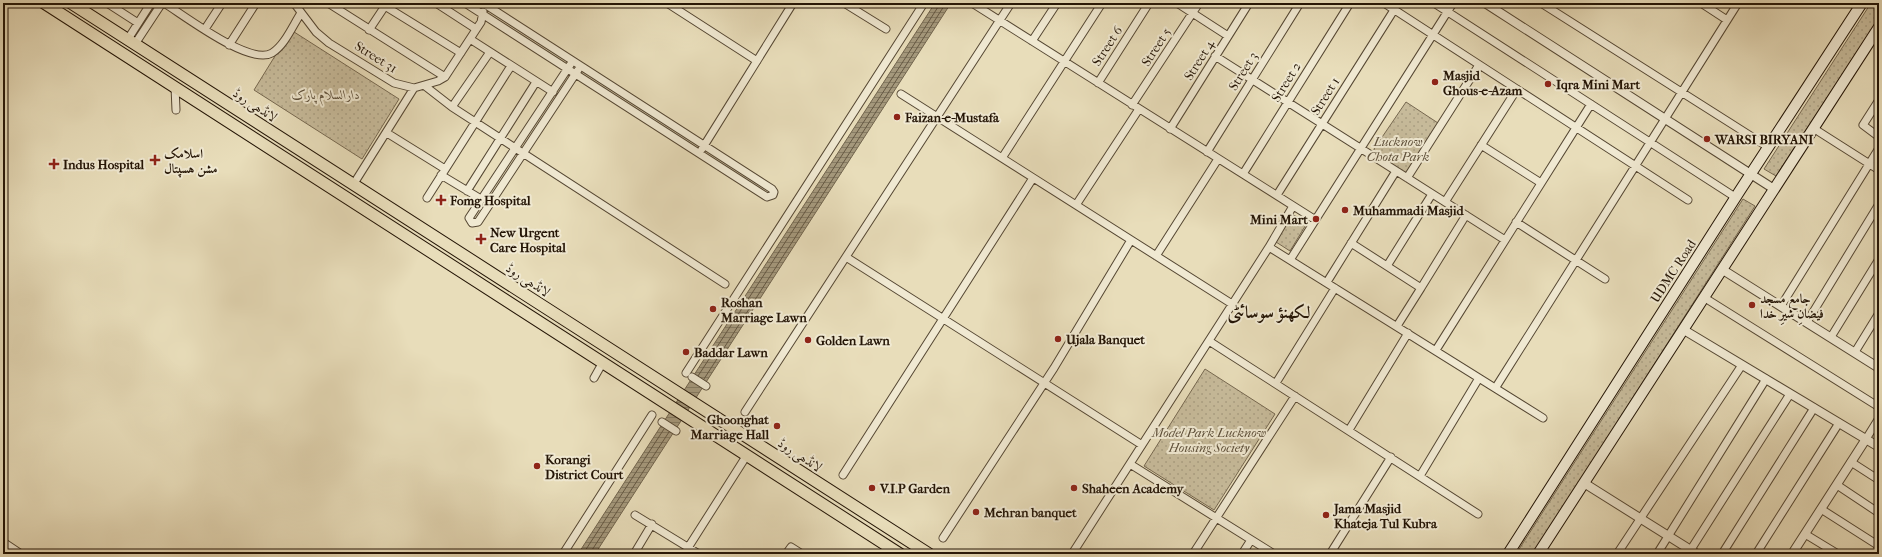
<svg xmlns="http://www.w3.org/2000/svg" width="1882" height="557" font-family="'IM FELL French Canon',Amiri,serif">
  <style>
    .grass { fill: url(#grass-dots); stroke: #766850 }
    .water { fill: url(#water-rules); stroke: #71644d }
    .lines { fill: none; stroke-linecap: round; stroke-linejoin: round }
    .shore { stroke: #645742; stroke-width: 1 }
    .minor-casing { stroke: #554733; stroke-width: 9 }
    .tertiary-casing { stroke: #554733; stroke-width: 10 }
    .secondary-casing { stroke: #241506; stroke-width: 12 }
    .primary-casing { stroke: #241506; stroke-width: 13 }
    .minor { stroke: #f0e9d2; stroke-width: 7 }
    .tertiary { stroke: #f0e9d2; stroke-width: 8 }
    .secondary { stroke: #f0e9d2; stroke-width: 10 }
    .primary { stroke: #e8ddba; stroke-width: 11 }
    .poi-dot { fill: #8f2418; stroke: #f0e9d2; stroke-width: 1.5 }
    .labels { text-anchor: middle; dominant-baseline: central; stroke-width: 4; stroke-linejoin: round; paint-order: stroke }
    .street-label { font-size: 13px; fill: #241506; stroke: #f0e9d2 }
    .poi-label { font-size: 13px; font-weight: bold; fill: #241506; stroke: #f0e9d2; text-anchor: start }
    .park-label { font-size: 13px; font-style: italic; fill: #5d4f3a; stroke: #f0e9d2 }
    .district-label { font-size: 17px; font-weight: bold; fill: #241506; stroke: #f0e9d2 }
  </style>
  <defs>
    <pattern id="grass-dots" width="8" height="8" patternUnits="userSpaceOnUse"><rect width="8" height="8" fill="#c7bb9b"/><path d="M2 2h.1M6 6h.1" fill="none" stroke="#aba084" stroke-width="1.8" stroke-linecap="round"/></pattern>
    <pattern id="water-rules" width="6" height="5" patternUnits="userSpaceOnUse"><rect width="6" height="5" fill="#a5997d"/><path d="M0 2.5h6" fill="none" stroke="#867c64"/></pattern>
  </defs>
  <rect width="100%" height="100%" fill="#e8ddba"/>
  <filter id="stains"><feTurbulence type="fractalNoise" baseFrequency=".005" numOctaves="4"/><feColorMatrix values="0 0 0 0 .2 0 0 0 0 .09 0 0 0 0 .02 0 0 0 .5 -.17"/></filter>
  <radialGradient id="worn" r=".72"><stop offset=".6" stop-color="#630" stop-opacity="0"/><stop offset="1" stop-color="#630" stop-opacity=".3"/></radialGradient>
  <path class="grass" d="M1871,3H1879V18L1776,176L1764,169Z
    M291,30L399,99L362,159L254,90Z
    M1406,102L1438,123L1403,177L1375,159L1374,149Z
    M1743,199L1755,206L1533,554H1516Z
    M1292,214L1307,223L1290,251L1276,242Z
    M1205,369L1275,414L1214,510L1144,466Z"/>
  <path class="water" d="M935,3H951L595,554H578Z"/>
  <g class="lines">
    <path class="shore" d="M698,376L906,57L938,7V3
      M704,379L946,3
      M583,554L664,429
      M592,554V550L669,432"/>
    <g class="minor-casing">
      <path id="minor" d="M107,3L138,23
        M164,3C185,16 250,66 272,53C285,45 293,25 301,13
        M294,3L316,32L329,43L394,83L414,88L438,81L445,77L481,22L483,12
        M328,3L445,77
        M380,3L461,53
        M436,3L476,29
        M465,3L767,197L773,195L774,192L772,189L483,3
        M667,3L757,61
        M844,3L886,29
        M972,3L1314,219
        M1177,3L1228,36
        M1384,3L1688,200
        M1434,3L1735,197
        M1541,3L1768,147
        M1701,3L1727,20
        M205,29L222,3
        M369,30L385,6
        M128,39L151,3
        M470,39L553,92
        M1032,41L1057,3
        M135,44L162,3
        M229,45L256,3
        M1215,56L1505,240
        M570,65L469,218L472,223L478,222L578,70
        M1098,83L1149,3
        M425,86L452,107L725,284
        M175,87L176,110
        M901,94L1232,304
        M1879,100L1863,125L1879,137
        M1132,105L1199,3
        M452,107L490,52
        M1813,128L1879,170
        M1170,129L1249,3
        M387,133L445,169
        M1481,145L1541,183
        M702,149L793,3
        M1207,152L1300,3
        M1002,158L1102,3
        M1243,174L1350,3
        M441,175L481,199
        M1407,178L1479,65
        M353,185L414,88
        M467,191L536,82
        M1277,195L1394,10
        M427,198L511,66
        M1445,202L1517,89
        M1076,205L1139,109
        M1516,222L1605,279
        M1351,243L1421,288L1397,326
        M1269,247L1543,418
        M1156,256L1218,159
        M846,257L1142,445
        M1290,260L1453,3
        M1387,266L1432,194
        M1327,282L1396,171
        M1421,288L1466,215
        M1705,298L1879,407
        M1781,306L1879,148
        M1807,322L1879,204
        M1831,337L1879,259
        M1209,341L1478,514
        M1436,350L1591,104
        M1855,352L1879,313
        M686,373L924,3
        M692,377L706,386
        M594,378L603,362
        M1276,383L1335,288
        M1496,387L1738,3
        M745,412L1011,3
        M662,422L676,431
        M1349,430L1408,333
        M1866,439L1879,418
        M1851,462L1879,480
        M1130,464L1274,554
        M843,475L1033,178
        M1420,476L1479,378
        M1837,485L1879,513
        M1821,509L1879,546
        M635,515L699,554
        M1805,534L1838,554
        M943,538L1054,368L1131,240
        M3,542L21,554
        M563,554L652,415
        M634,554L652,524
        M684,554L747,455
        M786,554L791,547L802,554
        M1072,554L1269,247L1293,206
        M1193,554L1295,396
        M1242,554L1251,540
        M1330,554L1391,457
        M1617,554L1742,365
        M1657,554L1766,379
        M1688,554L1790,394
        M1722,554L1814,408
        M1756,554L1839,423"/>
    </g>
    <g class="tertiary-casing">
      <path id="tertiary" d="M1485,3L1774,189
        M1723,270L1879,368
        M1684,330L1879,447
        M1584,483L1697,554
        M1792,554L1866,439"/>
    </g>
    <g class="secondary-casing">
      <path id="secondary" d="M1508,554L1739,192L1862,3
        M1538,554L1879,27"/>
    </g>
    <g class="primary-casing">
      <path id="primary" d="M44,3L900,554
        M71,3L929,554"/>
    </g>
    <use href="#minor" class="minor"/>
    <use href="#tertiary" class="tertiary"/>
    <use href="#secondary" class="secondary"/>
    <use href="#primary" class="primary"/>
  </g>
  <g class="poi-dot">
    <circle cx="1435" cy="82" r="4"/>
    <circle cx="1548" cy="84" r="4"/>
    <circle cx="897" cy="117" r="4"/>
    <circle cx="1707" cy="139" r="4"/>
    <path d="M153 154h4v4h4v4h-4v4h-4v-4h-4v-4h4z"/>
    <path d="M52 158h4v4h4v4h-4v4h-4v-4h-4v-4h4z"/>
    <path d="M439 194h4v4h4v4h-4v4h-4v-4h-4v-4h4z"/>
    <circle cx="1345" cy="210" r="4"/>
    <circle cx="1316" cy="219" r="4"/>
    <path d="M479 233h4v4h4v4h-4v4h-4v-4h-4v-4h4z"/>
    <circle cx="1752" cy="305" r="4"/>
    <circle cx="713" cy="309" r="4"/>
    <circle cx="1058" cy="339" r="4"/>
    <circle cx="808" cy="340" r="4"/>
    <circle cx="686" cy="352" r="4"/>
    <circle cx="777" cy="426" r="4"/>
    <circle cx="537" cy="466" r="4"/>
    <circle cx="872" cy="488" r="4"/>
    <circle cx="1074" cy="488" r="4"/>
    <circle cx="976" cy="512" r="4"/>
    <circle cx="1326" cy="515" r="4"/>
  </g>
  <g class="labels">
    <g class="street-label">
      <text transform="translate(1107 46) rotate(-57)">Street 6</text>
      <text transform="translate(1156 47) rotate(-57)">Street 5</text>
      <text transform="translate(376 57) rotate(32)">Street 31</text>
      <text transform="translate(1199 60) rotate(-58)">Street 4</text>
      <text transform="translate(1243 71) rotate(-58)">Street 3</text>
      <text transform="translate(1286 82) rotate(-58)">Street 2</text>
      <text transform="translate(1325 96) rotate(-58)">Street 1</text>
      <text transform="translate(255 105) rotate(33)">لانڈھی روڈ</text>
      <text transform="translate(1673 271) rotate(-57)">UDMC Road</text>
      <text transform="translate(528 280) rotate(33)">لانڈھی روڈ</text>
      <text transform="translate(800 455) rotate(33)">لانڈھی روڈ</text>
    </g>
    <g class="poi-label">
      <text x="1443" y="75">Masjid<tspan x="1443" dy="15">Ghous-e-Azam</tspan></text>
      <text x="1556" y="84">Iqra Mini Mart</text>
      <text x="905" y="117">Faizan-e-Mustafa</text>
      <text x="1715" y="139">WARSI BIRYANI</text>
      <text x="164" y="153">اسلامک<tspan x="164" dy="15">مشن ہسپتال</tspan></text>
      <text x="63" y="164">Indus Hospital</text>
      <text x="450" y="200">Fomg Hospital</text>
      <text x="1353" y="210">Muhammadi Masjid</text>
      <text x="1308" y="219" text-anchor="end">Mini Mart</text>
      <text x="490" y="232">New Urgent<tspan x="490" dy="15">Care Hospital</tspan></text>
      <text x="1760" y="298">جامع مسجد<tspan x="1760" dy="15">فیضانِ شیرِ خدا</tspan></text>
      <text x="721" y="302">Roshan<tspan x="721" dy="15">Marriage Lawn</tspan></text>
      <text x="1066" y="339">Ujala Banquet</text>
      <text x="816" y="340">Golden Lawn</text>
      <text x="694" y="352">Baddar Lawn</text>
      <text x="769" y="419" text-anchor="end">Ghoonghat<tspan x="769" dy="15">Marriage Hall</tspan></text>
      <text x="545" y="459">Korangi<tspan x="545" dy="15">District Court</tspan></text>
      <text x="880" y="488">V.I.P Garden</text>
      <text x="1082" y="488">Shaheen Academy</text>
      <text x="1334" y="508">Jama Masjid<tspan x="1334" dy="15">Khateja Tul Kubra</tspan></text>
      <text x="984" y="512">Mehran banquet</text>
    </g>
    <g class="park-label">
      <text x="326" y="94">دارالسلام پارک</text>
      <text x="1398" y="141">Lucknow<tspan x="1398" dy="15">Chota Park</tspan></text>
      <text x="1209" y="432">Model Park Lucknow<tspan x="1209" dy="15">Housing Society</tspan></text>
    </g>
    <g class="district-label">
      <text x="1269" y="312">لکھنؤ سوسائٹی</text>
    </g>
  </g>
  <rect width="1882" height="557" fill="none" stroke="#e8ddba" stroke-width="16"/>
  <rect x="4" y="4" width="1874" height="549" fill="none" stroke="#241506" stroke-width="2"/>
  <rect x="8" y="8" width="1866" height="541" fill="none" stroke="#241506"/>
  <rect width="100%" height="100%" filter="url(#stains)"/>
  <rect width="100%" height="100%" fill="url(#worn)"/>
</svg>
